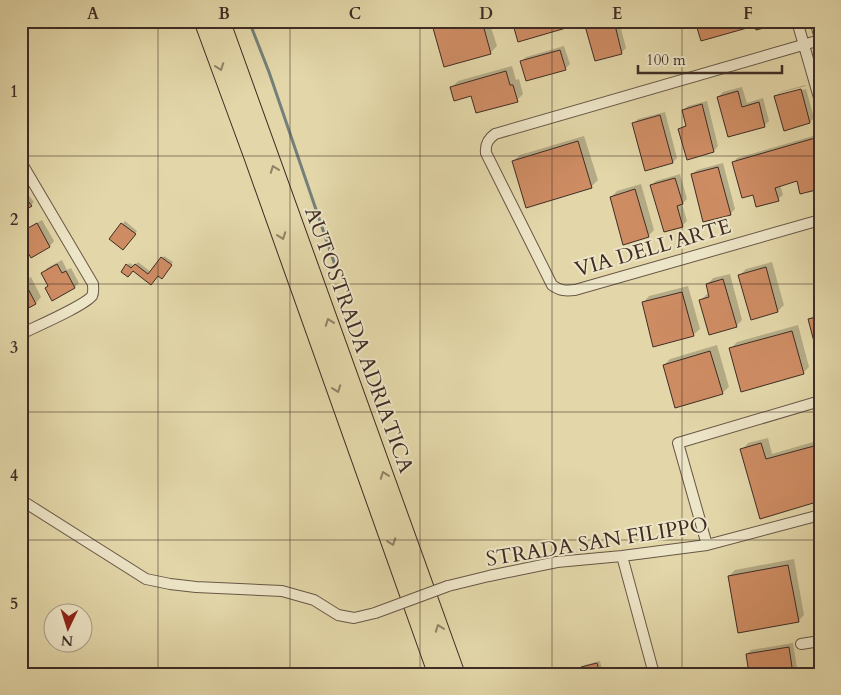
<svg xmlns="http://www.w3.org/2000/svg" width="841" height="695" font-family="Cardo,serif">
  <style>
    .shadow { fill: #0003 }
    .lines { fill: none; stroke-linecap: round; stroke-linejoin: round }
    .stream { stroke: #748079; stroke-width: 3 }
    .building { fill: #ce8c63; stroke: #3f2c25 }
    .street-casing { stroke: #685746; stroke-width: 12 }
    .highway-casing { stroke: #3f2c25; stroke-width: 21 }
    .street { stroke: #ede5c7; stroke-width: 10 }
    .highway { stroke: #e3d7a9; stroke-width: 19 }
    .street-bridge-casing { stroke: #685746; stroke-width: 12; stroke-linecap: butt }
    .street-bridge { stroke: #ede5c7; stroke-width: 10 }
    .oneway { stroke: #918267 }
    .grid { fill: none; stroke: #3f2c25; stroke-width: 1; stroke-opacity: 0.55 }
    .labels { text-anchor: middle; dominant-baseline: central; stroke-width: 4; stroke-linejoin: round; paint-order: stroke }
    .street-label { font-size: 21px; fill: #3f2c25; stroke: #ede5c7 }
    .neatline { fill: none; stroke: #3f2c25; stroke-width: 2 }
    .grid-label { font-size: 16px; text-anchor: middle; font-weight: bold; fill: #3f2c25 }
  </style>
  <rect width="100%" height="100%" fill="#e3d7a9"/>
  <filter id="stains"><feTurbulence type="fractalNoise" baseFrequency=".004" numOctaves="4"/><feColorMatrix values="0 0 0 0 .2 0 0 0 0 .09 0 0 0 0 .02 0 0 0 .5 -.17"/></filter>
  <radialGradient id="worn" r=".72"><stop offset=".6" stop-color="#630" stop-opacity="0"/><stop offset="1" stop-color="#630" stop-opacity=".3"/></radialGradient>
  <path class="shadow" d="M432,21H489L497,46L490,53Z
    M513,21H571L565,27Z
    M593,21H619L626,48L622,52L595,59L587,26Z
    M564,46L570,64L565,69L522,61L526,57Z
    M512,66L516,80L519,79L523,94L517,100L472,94L452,87L458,81Z
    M805,85L806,86L779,93V96L806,89L814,118L810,122L776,96L780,92Z
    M742,87L747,103L763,98L769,121L765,125L718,97L723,92Z
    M707,101L718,146L714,151L680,129L687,124L683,110L688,106Z
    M665,112L677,158L673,162L634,123L638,119Z
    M820,134V187L798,180L780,185L783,195L778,199L754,193L733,163L737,158Z
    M584,136L598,180L591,187L513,161L520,155Z
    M723,163L735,209L730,214L692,174L697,170Z
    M680,174L687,199L682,204L687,221L682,226L651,185L656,181Z
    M641,184L654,230L648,236L611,197L617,191Z
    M26,192L34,202L31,205L21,195Z
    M42,220L54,241L50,246L31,256L21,232Z
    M125,221L137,231L126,245L111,238Z
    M164,256L173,262L164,274L158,275L151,284L127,265L130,263L134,266L138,262L151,272Z
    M62,260L67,270L71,268L79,283L75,287L53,299L49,285L43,273L47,268Z
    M772,262L784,305L778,311L740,275L746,269Z
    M21,263L29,278L31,277L41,297L36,303L22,310Z
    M730,274L742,320L736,326L701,300L707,294L710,293L707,285L713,278Z
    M688,286L700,329L693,335L643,303L649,296Z
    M820,314V358L810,320L814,315Z
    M798,325L809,367L803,373L731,348L737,342Z
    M717,345L729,387L722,393L664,365L670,359Z
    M768,438L772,454L820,440V500L742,450L748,443Z
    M794,559L804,615L798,621L729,576L735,570Z
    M793,643L798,674H750L747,654L751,650Z
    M600,661L603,673L602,674H584L582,668L585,665Z"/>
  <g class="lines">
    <path class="stream" d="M249,21L269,72L337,271"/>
  </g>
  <path class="building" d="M431,21H482L491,54L444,67Z
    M512,21H564L566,28L518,42Z
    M603,21H614L622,54L595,61L585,26Z
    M695,21H780V24L756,30L754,26L701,41Z
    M560,50L566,70L526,81L520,61Z
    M506,71L510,85H513L518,102L476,113L471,96L454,101L450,87Z
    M801,89L810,123L784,131L774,96Z
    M738,91L742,107L759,102L765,127L728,137L717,97Z
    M702,104L714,152L687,160L678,129L686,126L682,110Z
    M660,115L673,163L645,171L632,123Z
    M815,138L820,155V189L800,194L797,181L775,188L779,201L756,207L753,195L742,198L732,162Z
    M578,141L592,188L526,208L512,161Z
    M718,167L731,215L703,222L691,174Z
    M675,178L683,204L677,206L683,227L664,232L650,185Z
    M635,189L649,237L623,245L610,197Z
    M21,192L32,206L21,213Z
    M37,223L50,247L31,258L21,241V232Z
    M121,223L136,234L123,250L109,239Z
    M161,257L172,265L162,279L158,276L151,285L133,271L128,277L121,272L126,264L131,268L135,264L148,274Z
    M57,264L62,273L66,271L75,288L52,301L45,288L48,286L41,273Z
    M766,267L778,312L751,320L738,275Z
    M21,275L36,304L21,312Z
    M723,279L737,327L709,335L699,300L709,297L706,284Z
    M682,292L694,336L653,347L642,302Z
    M820,316V353H817L808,319Z
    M792,331L804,374L741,392L729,348Z
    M710,351L723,394L675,408L663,365Z
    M761,443L766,459L814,446L820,466V501L760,519L740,449Z
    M788,565L799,622L738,633L728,576Z
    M789,647L793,674H749L746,654Z
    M597,663L600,674H582L581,667Z"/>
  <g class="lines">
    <g class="street-casing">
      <path id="street" d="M797,21L820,101
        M815,21L820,38
        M820,40L495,134C488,139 485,144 486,153L552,285C560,291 566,291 575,290L820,220
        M21,162L93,284C93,288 94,292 92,296C84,306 35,327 21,334
        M21,500L146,579L170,584L196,587L282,591L314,600L338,615L354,618L375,613
        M707,545L678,443L820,401
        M622,556L654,674
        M448,586L489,576L557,562L622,556L707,545L820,515
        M801,644L820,641"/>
    </g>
    <g class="highway-casing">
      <path id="highway" d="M204,21L254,157L438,674
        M220,21L455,674"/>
    </g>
    <use href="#street" class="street"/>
    <use href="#highway" class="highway"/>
    <g class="street-bridge-casing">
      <path id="street-bridge" d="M375,613L448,586"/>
    </g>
    <use href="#street-bridge" class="street-bridge"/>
  </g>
  <defs><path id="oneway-chevron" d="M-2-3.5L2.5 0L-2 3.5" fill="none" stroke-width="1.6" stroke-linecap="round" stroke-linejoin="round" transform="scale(1.25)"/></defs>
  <g class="oneway">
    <use href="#oneway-chevron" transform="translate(220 67) rotate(70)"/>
    <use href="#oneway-chevron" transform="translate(274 169) rotate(-110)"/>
    <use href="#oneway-chevron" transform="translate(282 236) rotate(70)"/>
    <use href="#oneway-chevron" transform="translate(329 322) rotate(-110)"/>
    <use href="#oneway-chevron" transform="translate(337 389) rotate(70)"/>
    <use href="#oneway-chevron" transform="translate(384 475) rotate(-110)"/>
    <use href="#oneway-chevron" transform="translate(392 542) rotate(70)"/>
    <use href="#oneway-chevron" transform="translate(439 628) rotate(-110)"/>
  </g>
  <path class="grid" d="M158,21V674M290,21V674M420,21V674M552,21V674M682,21V674M21,156H820M21,284H820M21,412H820M21,540H820"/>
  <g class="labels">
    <g class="street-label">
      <text transform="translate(653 248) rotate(-16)">VIA DELL'ARTE</text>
      <text transform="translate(359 340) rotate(70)">AUTOSTRADA ADRIATICA</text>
      <text transform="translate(597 542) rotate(-9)">STRADA SAN FILIPPO</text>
    </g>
  </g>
  <rect width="841" height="695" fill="none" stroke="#e3d7a9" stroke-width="55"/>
  <g transform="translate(68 628) rotate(184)"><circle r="24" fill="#ede5c7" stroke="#a79b86"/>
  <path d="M0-4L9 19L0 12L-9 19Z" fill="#8f2418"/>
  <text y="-8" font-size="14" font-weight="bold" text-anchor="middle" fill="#3f2c25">N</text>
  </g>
  <path d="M638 65v8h144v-8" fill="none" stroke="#3f2c25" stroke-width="2.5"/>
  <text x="646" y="65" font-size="15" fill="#3f2c25" stroke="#ede5c7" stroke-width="4" paint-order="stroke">100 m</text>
  <rect x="28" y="28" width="786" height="640" class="neatline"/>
  <g class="grid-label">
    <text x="93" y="19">A</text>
    <text x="224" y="19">B</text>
    <text x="355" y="19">C</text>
    <text x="486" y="19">D</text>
    <text x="617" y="19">E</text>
    <text x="748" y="19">F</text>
    <text x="14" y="97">1</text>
    <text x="14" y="225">2</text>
    <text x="14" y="353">3</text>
    <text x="14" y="481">4</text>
    <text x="14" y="609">5</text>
  </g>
  <rect width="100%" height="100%" filter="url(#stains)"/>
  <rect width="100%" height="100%" fill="url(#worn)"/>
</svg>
